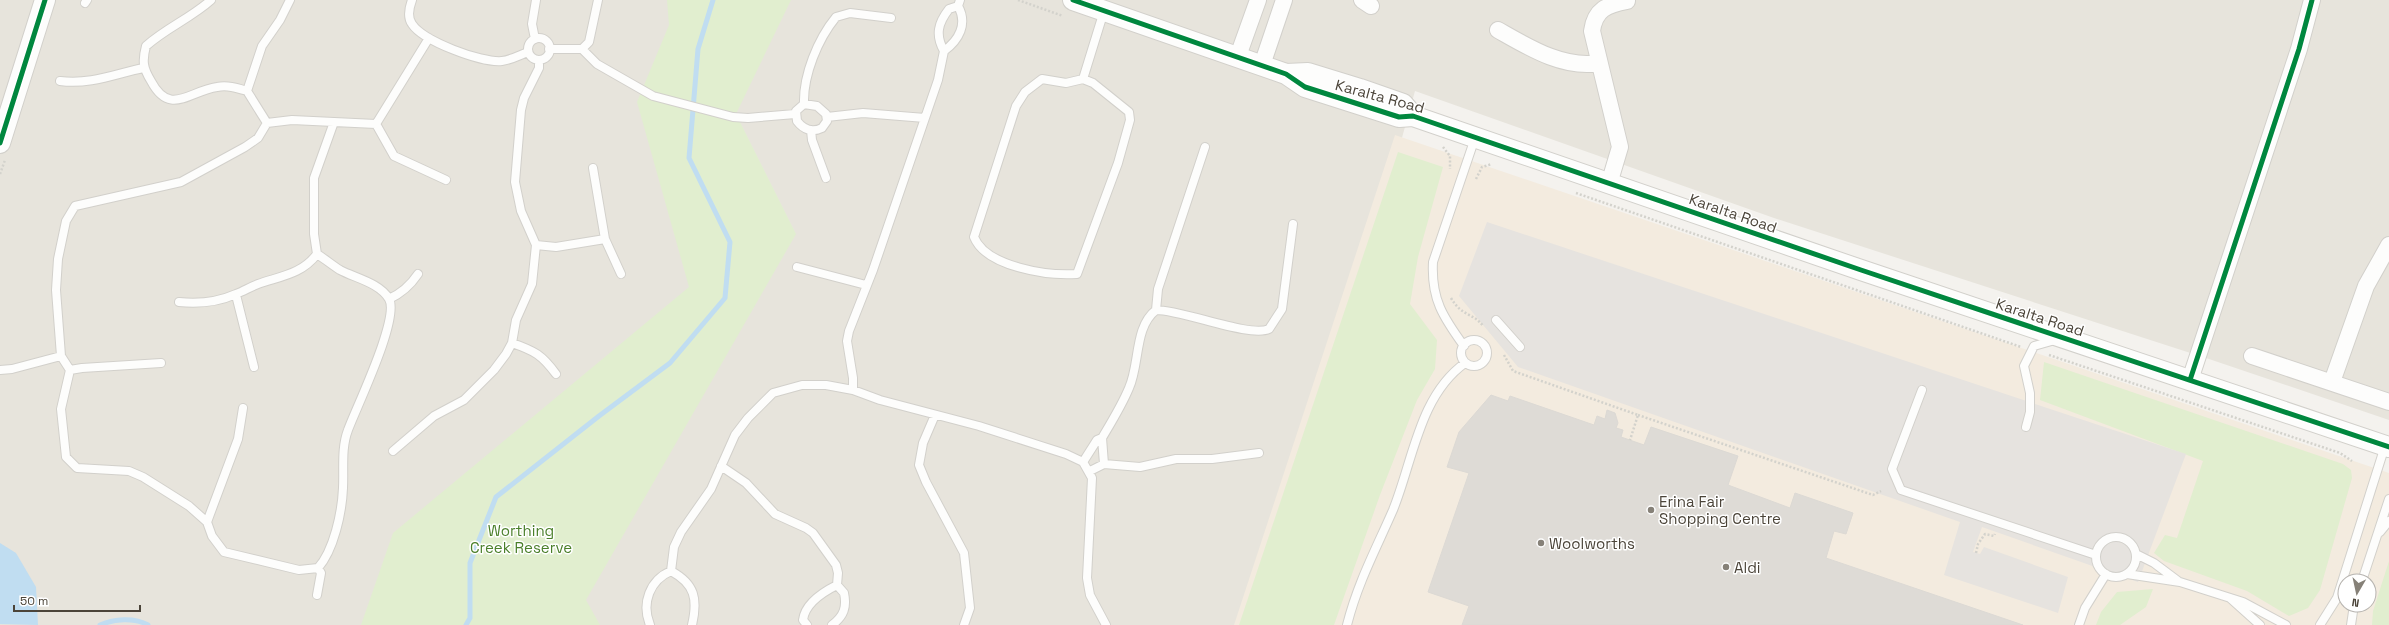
<svg xmlns="http://www.w3.org/2000/svg" width="2389" height="625" font-family="'Space Grotesk',sans-serif">
  <style>
    .residential { fill: #e7e4dc }
    .commercial { fill: #f3ebdf; fill-rule: evenodd }
    .green { fill: #e1eecf }
    .parking { fill: #e6e3df }
    .water { fill: #c0ddf1 }
    .lines { fill: none; stroke-linecap: round; stroke-linejoin: round }
    .stream { stroke: #c0ddf1; stroke-width: 5 }
    .building { fill: #dedbd6; stroke: #dcd9d4 }
    .service-casing { stroke: #d2d0cb; stroke-width: 10 }
    .minor-casing { stroke: #d2d0cb; stroke-width: 18 }
    .tertiary-casing { stroke: #d2d0cb; stroke-width: 22 }
    .path { stroke: #d3d2cc; stroke-width: 2.5; stroke-dasharray: 2 2; stroke-linecap: butt }
    .service { stroke: #fdfdfc; stroke-width: 8 }
    .minor { stroke: #fdfdfc; stroke-width: 16 }
    .tertiary { stroke: #fdfdfc; stroke-width: 20 }
    .cycleway-casing { stroke: #fff; stroke-width: 8 }
    .cycleway { stroke: #00873e; stroke-width: 5 }
    .poi-dot { fill: #868178; stroke: #fff; stroke-width: 1.5 }
    .labels { text-anchor: middle; dominant-baseline: central; stroke-width: 3; stroke-linejoin: round; paint-order: stroke }
    .street-label { font-size: 15px; fill: #4b4439; stroke: #fff }
    .poi-label { font-size: 15px; fill: #4b4439; stroke: #fff; text-anchor: start }
    .park-label { font-size: 15px; fill: #4a7f2a; stroke: #fff }
  </style>
  <rect width="100%" height="100%" fill="#f4f2ee"/>
  <path class="residential" d="M0,0H2389V420L2209,359L1774,218L1415,91L1398,152L1238,625H0Z"/>
  <path class="commercial" d="M1395,135L2389,473V625H1234ZM2345,581H2369V605H2345Z"/>
  <path class="green" d="M667,0H791L736,114L796,234L586,600L600,625H361L393,533L689,287L637,102L669,25Z
    M1398,152L1443,167L1418,257L1410,304L1437,340L1435,369L1417,400L1380,495L1334,625H1239Z
    M2044,362L2343,464L2351,470L2352,478L2320,590L2308,608L2289,616L2247,591L2164,561L2154,553L2165,535L2177,538L2203,461L2040,400Z
    M2389,561V625H2372L2373,611Z
    M2153,589L2146,607L2120,625H2096L2101,612L2117,592Z"/>
  <path class="parking" d="M1487,222L2186,454L2138,582L1982,527L1973,552L1980,554L1984,547L2068,577L2058,613L1944,575L1960,522L1518,367L1459,296Z"/>
  <path class="water" d="M0,543L16,553L36,587L38,625L0,624Z"/>
  <g class="lines">
    <path class="stream" d="M100,625C114,619 134,617 148,625
      M466,625L470,618V563L496,497L599,416L670,363L725,298L730,242L689,158L698,49L713,0"/>
  </g>
  <path class="building" d="M1491,395L1508,401L1510,396L1594,425L1597,416L1605,419L1607,410L1615,413L1618,423L1616,428L1623,430L1621,437L1644,445L1651,427L1738,456L1728,485L1790,508L1795,493L1853,513L1846,534L1834,531L1826,558L2023,625H1462L1469,606L1428,592L1469,473L1447,467L1459,432Z"/>
  <g class="lines">
    <g class="service-casing">
      <path id="service" d="M211,0C191,18 166,28 146,46C142,61 143,68 151,81C170,117 189,91 217,87C228,85 237,88 247,91L267,123L292,120L376,124
        M412,0C409,8 407,17 412,24C423,41 481,63 502,61C511,60 520,55 528,52
        M85,3L87,0
        M528 49a11 11 0 1 1 22 0a11 11 0 1 1-22 0Z
        M535,39L532,24L536,0
        M549,49H582L589,42L598,0
        M582,49L597,64L653,96L733,117L748,118L795,114
        M944,51C959,40 968,24 958,6L960,0
        M1042,79L1066,83L1083,79L1093,83L1129,112L1130,120L1118,163L1077,274C1048,276 986,267 974,237L1016,106L1025,92Z
        M1083,79L1104,11
        M60,81C90,85 115,74 143,68
        M247,91L262,46L280,20L290,0
        M804,104C803,75 818,39 836,17L850,13L891,18
        M804,104L817,106L826,114L827,121L822,128C812,133 803,129 797,121L796,111Z
        M827,117L863,113L925,118
        M376,124L429,38
        M376,124L394,156L446,180
        M811,130L812,140L826,178
        M593,168L605,239L621,274
        M536,245L521,211L515,182L521,110L524,98L539,68V60
        M797,267L866,285
        M236,295L254,367
        M389,299C402,293 410,286 418,274
        M179,302C198,304 218,302 236,294C244,291 250,287 258,284C281,276 302,274 317,254L314,234V178L334,122
        M1156,310L1158,289L1205,147
        M1496,320L1520,347
        M1461 353a13 13 0 1 1 26 0a13 13 0 1 1-26 0Z
        M512,343C535,351 542,355 556,374
        M1464,346C1443,317 1431,299 1433,262L1475,138
        M161,363L82,368L70,370L61,356L56,290L58,259L66,221L75,206L181,182L245,147L258,138L267,123
        M0,370L12,369L61,356
        M70,370L61,409L66,457L77,468L129,471L143,477L189,506L207,522L238,439L243,408
        M853,390V378L847,341L849,331L873,270L938,80L944,51C935,35 938,23 949,9L958,6
        M1922,390L1892,469L1901,490L2096,555
        M935,415L923,443L919,465L926,482L964,553L970,608L964,625
        M2026,427L2030,412V393L2024,366L2034,346L2055,340
        M1102,438L1104,464
        M393,451L434,416L464,400L494,370L506,354L512,343L516,320L532,284L536,245L556,247L605,239
        M1083,462L1097,440L1102,438C1112,421 1122,405 1129,388C1140,364 1134,327 1156,310C1183,310 1250,338 1269,329L1282,309L1293,224
        M721,466L746,483L775,514L806,528L813,533L836,565L838,573L837,585
        M1090,471L1104,464L1140,467L1176,459H1212L1259,453
        M207,522L212,536L224,552L299,570L318,568C334,550 342,512 343,488C344,469 341,448 348,430C356,408 400,318 389,299C380,283 355,278 340,270C332,265 325,259 317,254
        M2380,532L2389,521
        M2096 557a20 20 0 1 1 40 0a20 20 0 1 1-40 0Z
        M2136,554L2154,563L2178,581
        M671,571L674,547L681,532L711,489L735,435L748,418L773,393L802,385H826L853,390L880,400L979,426L1066,454L1083,462L1092,478L1087,578L1090,595L1106,625
        M671,571C695,584 698,599 692,625
        M2127,574L2180,582L2243,602L2286,625
        M2362,581L2389,499
        M317,595L321,573L318,568
        M2230,598L2260,625
        M650,625C641,603 650,580 671,571
        M807,625L803,620C805,603 823,592 837,585
        M832,625C844,616 847,607 844,593L837,585
        M1347,625C1358,582 1376,549 1393,510C1413,461 1419,396 1465,363
        M2079,625L2085,608L2106,574
        M2320,625L2337,598L2385,446
        M2351,625L2354,605"/>
    </g>
    <g class="minor-casing">
      <path id="minor" d="M1362,0L1371,6
        M1498,30C1528,47 1563,69 1599,63
        M1238,56L1258,0
        M1262,65L1284,0
        M1609,184L1620,147L1592,31C1595,9 1607,5 1627,1
        M2252,356L2389,402
        M2190,380L2299,49L2312,0
        M2332,382L2366,286L2389,245"/>
    </g>
    <g class="tertiary-casing">
      <path id="tertiary" d="M1073,0L1286,74L1305,87L1399,117L1413,116L1861,270L2389,447
        M1286,74L1308,73L1360,89L1403,104L1409,111
        M0,143L45,0"/>
    </g>
    <path class="path" d="M1018,0L1063,16
      M1443,147L1450,156V169
      M0,174L5,160
      M1476,179L1482,167L1492,164
      M1576,193L2021,347
      M1451,298C1462,317 1474,313 1483,326
      M1504,355L1513,371L1638,415L1630,440
      M2049,355L2340,453L2352,461
      M1638,415L1873,495L1881,491
      M1976,553L1978,544L1985,534L1994,536L1995,534
      M2369,604L2374,587"/>
    <use href="#service" class="service"/>
    <use href="#minor" class="minor"/>
    <use href="#tertiary" class="tertiary"/>
    <g class="cycleway-casing">
      <path id="cycleway" d="M1073,0L1286,74L1305,87L1399,117L1413,116L1861,270L2389,447
        M0,143L45,0
        M2190,380L2299,49L2312,0"/>
    </g>
    <use href="#cycleway" class="cycleway"/>
  </g>
  <g class="poi-dot">
    <circle cx="1651" cy="510" r="4"/>
    <circle cx="1541" cy="543" r="4"/>
    <circle cx="1726" cy="567" r="4"/>
  </g>
  <g class="labels">
    <g class="street-label">
      <text transform="translate(1380 96) rotate(15)">Karalta Road</text>
      <text transform="translate(1733 213) rotate(19)">Karalta Road</text>
      <text transform="translate(2040 317) rotate(18)">Karalta Road</text>
    </g>
    <g class="poi-label">
      <text x="1659" y="501">Erina Fair<tspan x="1659" dy="17">Shopping Centre</tspan></text>
      <text x="1549" y="543">Woolworths</text>
      <text x="1734" y="567">Aldi</text>
    </g>
    <g class="park-label">
      <text x="521" y="530">Worthing<tspan x="521" dy="17">Creek Reserve</tspan></text>
    </g>
  </g>
  <g transform="translate(2357 593) rotate(189)"><circle r="19" fill="#ffffff" stroke="#b7b4b0"/>
  <path d="M0-3L7 15L0 10L-7 15Z" fill="#868178"/>
  <text y="-6" font-size="11" font-weight="bold" text-anchor="middle" fill="#4b4439">N</text>
  </g>
  <path d="M14 605v6h126v-6" fill="none" stroke="#4b4439" stroke-width="2"/>
  <text x="20" y="605" font-size="12" fill="#4b4439" stroke="#ffffff" stroke-width="3" paint-order="stroke">50 m</text>
</svg>
